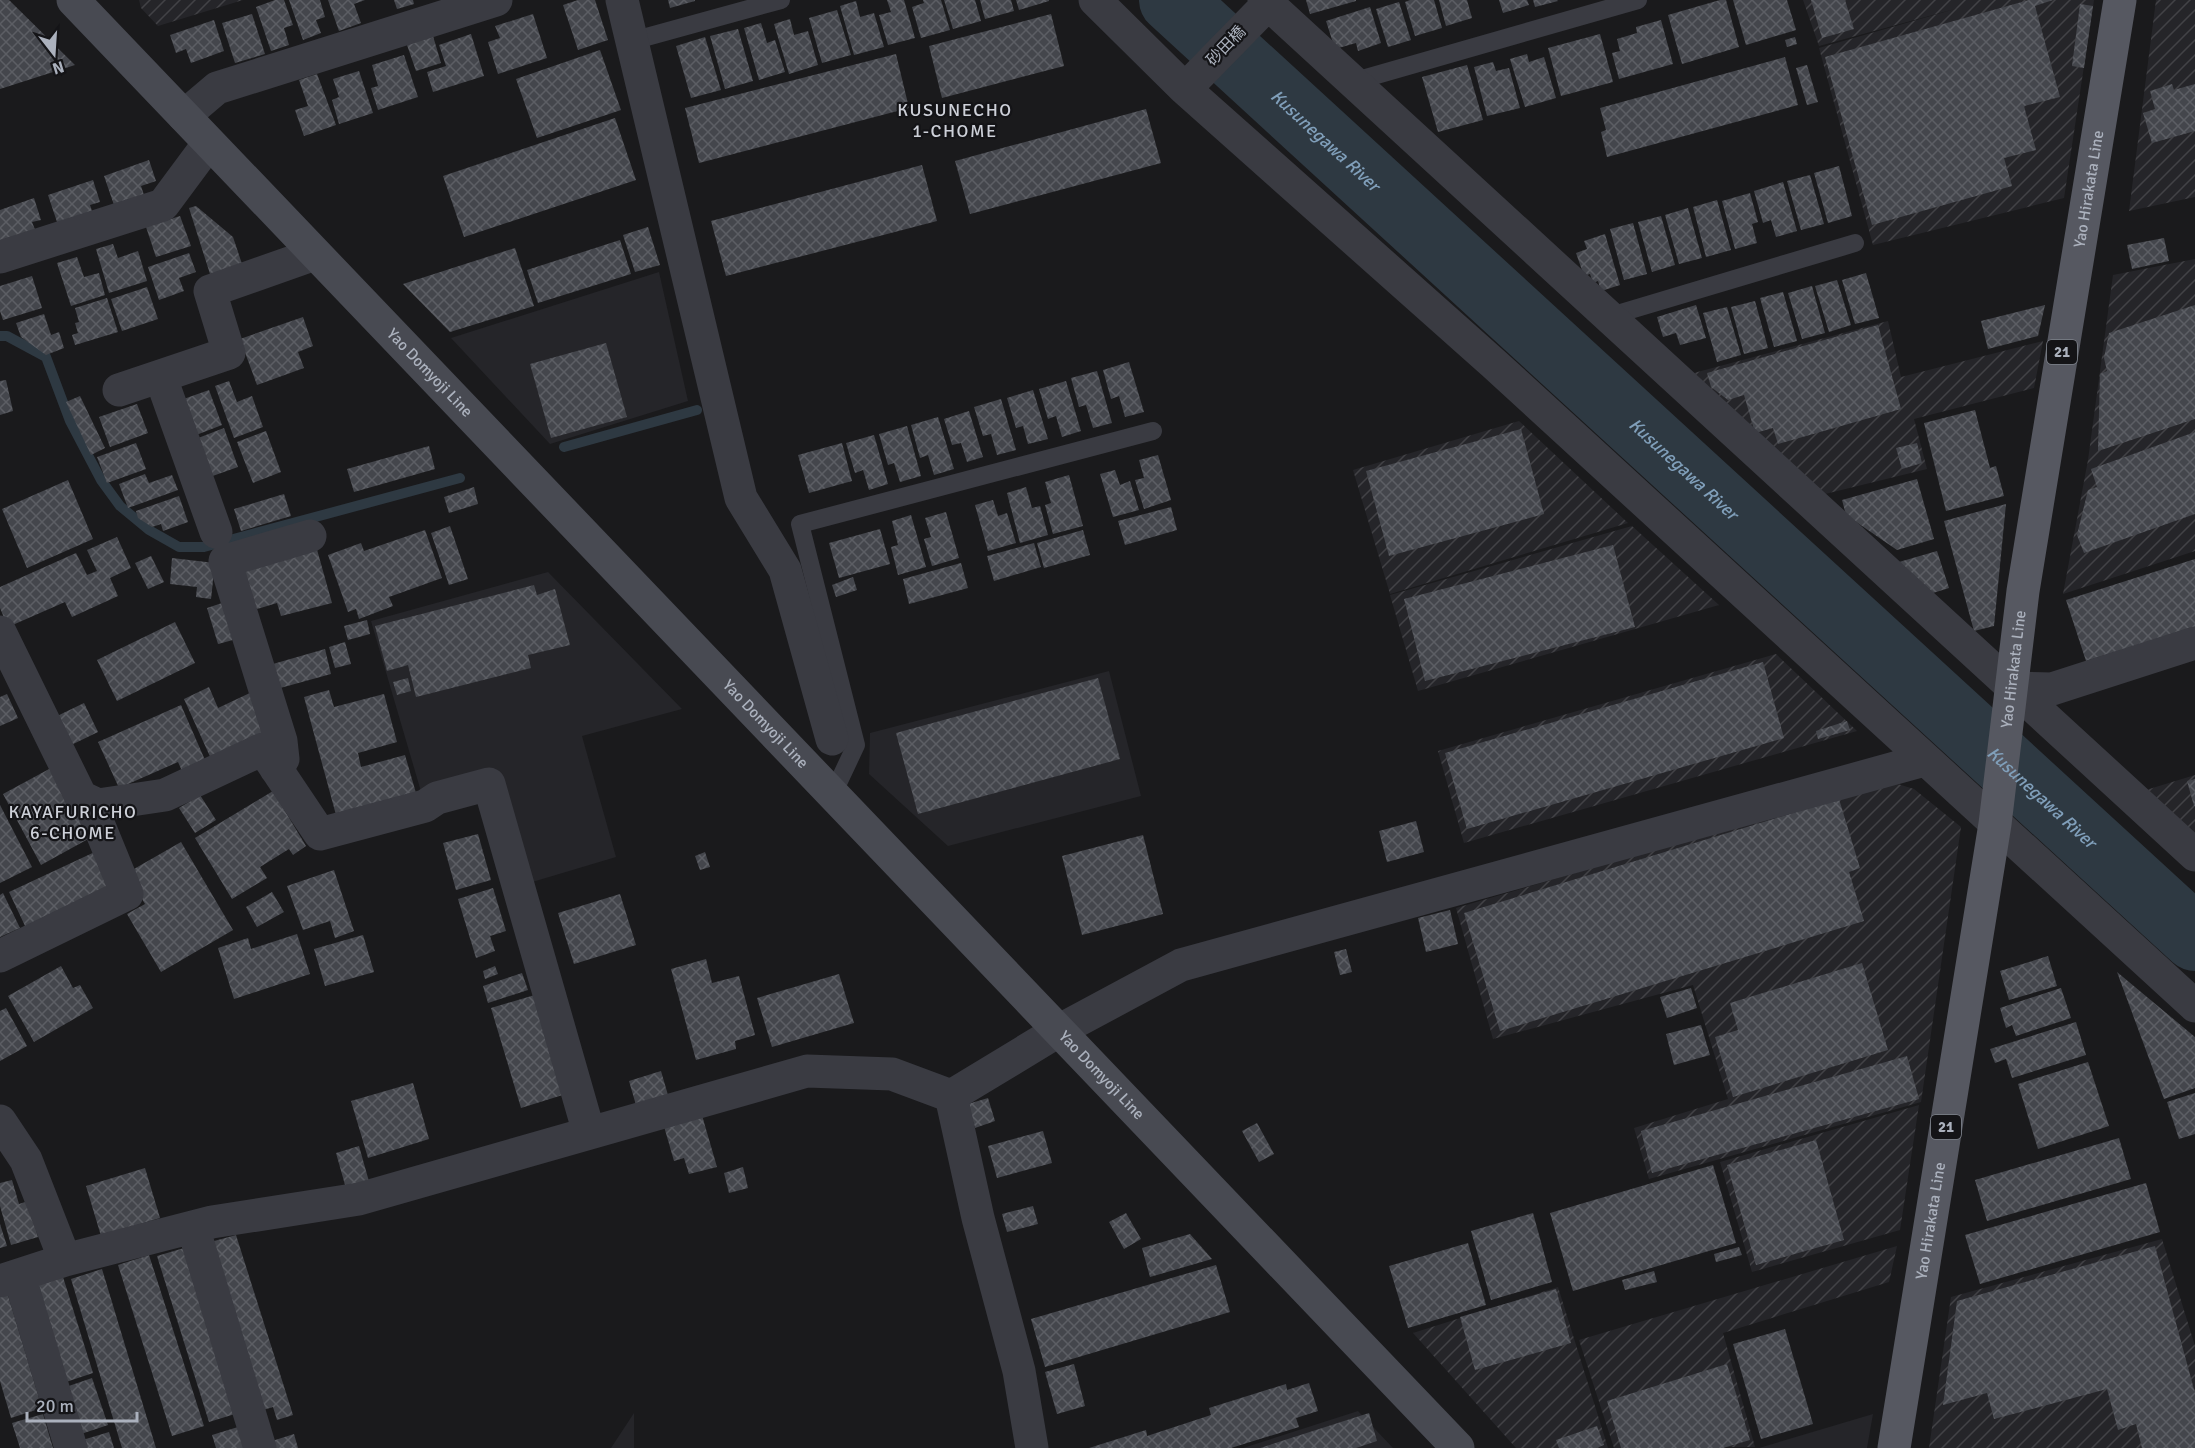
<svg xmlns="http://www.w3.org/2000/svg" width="2195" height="1448" font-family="Signika,'Noto Sans JP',sans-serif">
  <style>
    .built { fill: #252529 }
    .industrial { fill: url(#industrial-furrows) }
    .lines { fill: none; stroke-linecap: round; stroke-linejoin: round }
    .stream { stroke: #2e3942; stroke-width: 10 }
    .river { stroke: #2e3942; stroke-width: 66 }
    .building { fill: url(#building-cross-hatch) }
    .lane { stroke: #3a3b42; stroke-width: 18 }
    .street { stroke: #3a3b42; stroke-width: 33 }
    .secondary { stroke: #484a52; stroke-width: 33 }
    .primary { stroke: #565861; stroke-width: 33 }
    .labels { text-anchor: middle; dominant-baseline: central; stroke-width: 4.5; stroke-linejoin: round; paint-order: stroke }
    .shield { fill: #141417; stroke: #7e828b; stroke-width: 1.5 }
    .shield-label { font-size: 15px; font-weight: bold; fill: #abb1bd }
    .street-label { font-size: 16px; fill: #abb1bd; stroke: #141417 }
    .neighbourhood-label { font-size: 18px; letter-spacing: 1.5px; fill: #cdd0d8; stroke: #141417 }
    .water-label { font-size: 18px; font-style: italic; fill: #809fba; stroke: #141417 }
  </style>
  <defs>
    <pattern id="industrial-furrows" width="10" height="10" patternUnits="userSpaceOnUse" patternTransform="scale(1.5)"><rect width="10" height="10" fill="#252529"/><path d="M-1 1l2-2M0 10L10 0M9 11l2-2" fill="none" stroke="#424246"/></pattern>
    <pattern id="building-cross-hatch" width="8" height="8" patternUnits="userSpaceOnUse" patternTransform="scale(1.5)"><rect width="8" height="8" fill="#44464c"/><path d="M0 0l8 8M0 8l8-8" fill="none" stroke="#5c5e64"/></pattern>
  </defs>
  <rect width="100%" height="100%" fill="#1a1a1c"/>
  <path class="built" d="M659,272L688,401L550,444L451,338Z
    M548,572L682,709L582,736L616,857L529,883L490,773L422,795L371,621Z
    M1109,671L1141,796L948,846L869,774L870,733Z
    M1358,1411L1393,1448H1243Z
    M634,1413V1448H611Z
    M1873,1414L1867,1448H1759Z"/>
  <path class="industrial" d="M139,0H243L158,26L141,8Z
    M1803,0H2094L2064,198L1873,245L1819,48L1962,7L1819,46Z
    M2156,0H2195V197L2129,211Z
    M2195,259V551L2063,594L2088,460L2113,275Z
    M1888,321L1901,377L2043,341L2034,388L1914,419L1927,469L1825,494L1690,374Z
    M1519,421L1628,523L1390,594L1353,470Z
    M1632,526L1719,605L1418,691L1390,595Z
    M1776,654L1857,731L1464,843L1438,751Z
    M2195,775V833L2146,790Z
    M1888,781L1914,789L1961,827L1921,1102L1649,1179L1634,1128L1728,1099L1693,985L1493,1039L1456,908Z
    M1919,1105L1900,1230L1752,1272L1720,1162Z
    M2162,1239L2195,1346V1448H1929L1951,1297Z
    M1897,1246L1889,1282L1723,1333L1755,1447L1614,1448L1579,1340Z
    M1558,1287L1608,1448H1516L1413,1333Z"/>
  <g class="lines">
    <path class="stream" d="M0,336H7L46,357L70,421L101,480L120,506L149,530L179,547H204L460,478
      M564,447L697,410"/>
    <path class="river" id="s1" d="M1172,0L2195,938"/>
  </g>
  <path class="building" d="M0,0H9L75,65L0,89Z
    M275,0H284L293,25L284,28L289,45L271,51L256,7Z
    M289,0H320L325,17L316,20L321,33L303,40Z
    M328,0H365L354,4L361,23L339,31Z
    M394,0H413L414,4L397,9Z
    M578,0H595L608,40L578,50L563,5Z
    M668,0H695V1L670,8Z
    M887,0H904L915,38L888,45L879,15L891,12Z
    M923,0H941L950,30L921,38L912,7L924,3Z
    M944,0H975L981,21L953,29Z
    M980,0H1011L1014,11L985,19Z
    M1016,0H1049V1L1019,10Z
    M1306,0H1356V1L1310,14Z
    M1410,0H1434L1442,28L1415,36L1405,2Z
    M1439,0H1467L1472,18L1446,26Z
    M1499,0H1527L1529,5L1503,13Z
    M1533,0H1557L1558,1L1535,7Z
    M1720,0H1726L1739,47L1682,64L1668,15Z
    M1733,0H1787L1796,30L1746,45Z
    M1811,0H1845L1854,29L1822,38Z
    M2029,0H2053L2035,6L2060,97L2024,106L2036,150L2004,158L2012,186L1872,225L1825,57Z
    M856,1L860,17L874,13L884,47L854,55L840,6Z
    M1399,2L1411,40L1388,47L1376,9Z
    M2080,4L2093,6L2084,68L2072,66Z
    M1370,7L1381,43L1358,51L1356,43L1335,49L1326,21Z
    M837,10L851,55L822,63L809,18Z
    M252,14L265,54L235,63L222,23Z
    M533,14L547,58L498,74L488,42L500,38L495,26Z
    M1051,14L1064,66L942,98L929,46Z
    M790,19L794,35L808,31L818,65L789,74L774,24Z
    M214,20L224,51L191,63L186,49L176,53L170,35Z
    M1661,20L1673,64L1619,79L1612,53L1620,51L1617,39L1637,33L1636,27Z
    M761,23L767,43L775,40L785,72L759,80L744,28Z
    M738,29L753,81L725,89L710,36Z
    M471,34L484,76L433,92L427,72L446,66L439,45Z
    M1600,34L1613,82L1561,96L1548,48Z
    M433,36L441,63L416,71L407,45Z
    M705,37L721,90L691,98L676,46Z
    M1795,37L1797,44L1787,47L1785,40Z
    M600,50L621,110L537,138L516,79Z
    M896,54L909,108L699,163L685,108Z
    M1527,54L1529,62L1544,57L1556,98L1525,107L1510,59Z
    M404,55L418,97L378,110L371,88L378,86L372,65Z
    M1785,57L1798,105L1607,157L1601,132L1606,130L1600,108Z
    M1493,62L1496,71L1509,68L1520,108L1487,116L1474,67Z
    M1467,65L1483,120L1438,132L1422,77Z
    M1807,65L1818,102L1807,105L1796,68Z
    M359,71L373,113L339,124L332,100L339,97L333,79Z
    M317,74L336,125L304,136L295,110L308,106L299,80Z
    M2172,84L2174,90L2195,84V131L2152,143L2143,113L2155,109L2150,91Z
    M1146,109L1161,163L970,214L955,161Z
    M615,118L636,180L464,237L443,176Z
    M149,160L156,181L141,186L144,195L114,205L104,176Z
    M922,165L937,221L726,276L711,221Z
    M1839,166L1852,216L1828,223L1814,173Z
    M1810,175L1824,224L1801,230L1787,181Z
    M93,180L100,202L90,205L93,214L58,225L48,195Z
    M1783,182L1797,231L1776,237L1771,220L1763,223L1754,191Z
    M1750,193L1758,222L1752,224L1757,243L1735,249L1722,201Z
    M34,198L41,220L32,222L36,232L0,244V210Z
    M1717,200L1731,250L1706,257L1693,207Z
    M196,206L233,237L242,264L210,274L189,208Z
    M1688,208L1702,258L1679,264L1665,215Z
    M180,216L191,246L156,257L146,227Z
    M1661,216L1675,265L1652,272L1638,222Z
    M1633,223L1647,274L1624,280L1610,229Z
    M648,227L660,265L635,272L623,235Z
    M1605,234L1620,285L1601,291L1598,281L1593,283L1590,274L1584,276L1576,253L1587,249L1584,241Z
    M2164,238L2169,261L2132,269L2127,245Z
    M620,240L631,274L538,303L527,270Z
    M113,244L118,258L138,251L147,281L109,293L96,249Z
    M515,248L534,306L450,332L403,284Z
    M189,253L196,272L179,278L184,291L159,300L148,267Z
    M77,257L84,277L99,273L105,295L71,306L57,263Z
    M1866,273L1879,318L1855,324L1842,280Z
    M32,276L42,308L3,320L0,311V286Z
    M1837,280L1851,325L1829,332L1815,286Z
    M1812,286L1825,333L1802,339L1788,293Z
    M147,287L158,319L122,331L111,299Z
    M1783,292L1797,341L1774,347L1760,298Z
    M107,298L118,332L75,345L72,335L78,333L75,323L79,322L75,308Z
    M1755,301L1768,348L1744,354L1731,307Z
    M1696,305L1706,338L1680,345L1676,333L1663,337L1657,317Z
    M2045,305L2038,336L1988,349L1981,321Z
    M2195,305V419L2098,451L2100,374L2107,371L2104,358L2109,333Z
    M1727,307L1741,355L1717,362L1703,313Z
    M44,314L51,335L59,332L64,348L46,355L21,337L16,323Z
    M303,317L313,346L298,352L304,368L257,385L240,339Z
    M1878,325L1901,409L1778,444L1773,428L1755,433L1744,395L1728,400L1711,387L1707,373Z
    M606,343L627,417L551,438L530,364Z
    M1129,362L1144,412L1125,417L1119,396L1111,399L1103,370Z
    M1097,371L1112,423L1093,428L1086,405L1079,407L1071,378Z
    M6,380L13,411L0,415V381Z
    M229,381L237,402L252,396L263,427L234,438L215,386Z
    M1066,381L1081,431L1062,437L1056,416L1048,419L1039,389Z
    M209,390L222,425L191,437L178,401Z
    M1033,390L1048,439L1028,444L1023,426L1016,428L1007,398Z
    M80,396L105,448L91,455L66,402Z
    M1001,399L1016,450L997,455L991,434L983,436L974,407Z
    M137,404L148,433L110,447L99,417Z
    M1975,410L1990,468L1996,466L2004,496L1946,511L1924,423Z
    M969,411L983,457L967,462L961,443L952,445L944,419Z
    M938,417L954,469L934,475L928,455L920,458L911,425Z
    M907,426L921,476L900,482L894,463L888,465L879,434Z
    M224,428L238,467L207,478L193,440Z
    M1521,429L1544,514L1389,556L1366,471Z
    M266,431L281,472L253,483L237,442Z
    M2195,432V514L2084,553L2077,535L2088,490L2097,487L2091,469Z
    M874,435L888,484L869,490L863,470L855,473L846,443Z
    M136,443L146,469L107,483L97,457Z
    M842,443L852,481L809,493L798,455Z
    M1917,443L1922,463L1902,469L1896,448Z
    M429,446L435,469L354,492L347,469Z
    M1158,455L1171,500L1144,509L1135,480L1144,478L1139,460Z
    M1115,470L1120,485L1130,481L1139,510L1113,517L1100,474Z
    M145,474L149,483L172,475L178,490L128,508L119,484Z
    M1069,475L1083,526L1053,534L1045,505L1051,503L1045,482Z
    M1917,479L1934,539L1897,550L1846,515L1842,500Z
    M68,480L93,539L27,568L2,509Z
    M474,487L478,504L449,513L444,497Z
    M1026,487L1032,508L1040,506L1048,535L1020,543L1007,493Z
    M284,494L291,516L241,531L234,509Z
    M179,496L188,522L163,531L161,524L152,527L138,518L136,511Z
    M993,500L998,516L1007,513L1016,543L988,551L975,505Z
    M2006,504L1994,626L1974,631L1944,521Z
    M1171,507L1177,530L1125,545L1118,521Z
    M946,512L959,558L932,566L924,539L931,537L925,518Z
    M911,515L926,567L898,575L891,547L898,545L892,521Z
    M450,526L468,579L449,585L431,533Z
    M880,529L890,564L839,578L829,543Z
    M425,530L442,578L389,597L393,606L359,619L356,609L348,612L328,555L361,543L364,551Z
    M1083,530L1090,555L1044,568L1037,543Z
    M117,537L131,568L110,578L118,596L72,617L65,602L8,627L0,608V587L76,553L87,575L97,571L87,550Z
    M1034,543L1041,567L994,581L987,556Z
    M1613,545L1635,627L1425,681L1404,599Z
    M316,546L332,603L281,616L277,603L247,612L235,568Z
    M1937,551L1949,588L1933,593L1899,562Z
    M151,556L164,582L148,589L135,563Z
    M172,558L215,563L211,599L196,597L197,587L170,584Z
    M2195,559V627L2086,661L2066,600Z
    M961,563L968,588L909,604L903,579Z
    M853,577L857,590L836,597L832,585Z
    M534,585L537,595L555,589L570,645L528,655L531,668L416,697L408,665L387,671L375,626Z
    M222,603L233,640L218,644L207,608Z
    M367,620L370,634L348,640L344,626Z
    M175,622L195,663L117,701L97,660Z
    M345,642L351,664L335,668L329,647Z
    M325,649L331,674L273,690L266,666Z
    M1763,662L1784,738L1467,829L1445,753Z
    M408,678L411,691L397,695L393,682Z
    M1098,678L1120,759L918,814L896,733Z
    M209,687L218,708L252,692L272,733L212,761L184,699Z
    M329,690L334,707L384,694L397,742L358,753L361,767L405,755L416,793L336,815L304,697Z
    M7,694L18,718L0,726V697Z
    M84,703L98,732L67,747L53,718Z
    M181,705L205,760L182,771L178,762L119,788L98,742Z
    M1847,721L1850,730L1818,739L1816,731Z
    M51,768L90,838L41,865L3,794Z
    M2195,779V806H2194L2187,781Z
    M273,791L306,846L293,855L289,849L260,867L267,878L232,899L195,838Z
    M200,795L216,820L195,833L179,808Z
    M1839,799L1860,868L1849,872L1864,921L1500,1031L1464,913Z
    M0,805L32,867L0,883Z
    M1416,821L1424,852L1387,862L1379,831Z
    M478,834L491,880L456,890L443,843Z
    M1143,835L1163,914L1082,935L1062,856Z
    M181,842L233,930L161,972L127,914L145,904L127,873Z
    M99,850L117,885L26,928L9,892Z
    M705,852L710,867L700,870L695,856Z
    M334,870L354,931L335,938L330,921L303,930L287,886Z
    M493,888L506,931L490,936L495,951L476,958L458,899Z
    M272,892L284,912L257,927L246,907Z
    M3,893L20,928L0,937V895Z
    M620,894L636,945L574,964L558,913Z
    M1450,910L1458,944L1426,952L1418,918Z
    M297,934L310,974L234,999L218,948L248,938L251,949Z
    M363,935L374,972L325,986L314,949Z
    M1346,949L1352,972L1340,975L1334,952Z
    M2048,956L2057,986L2009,1000L2000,971Z
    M706,959L712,983L739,976L755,1035L735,1041L736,1049L696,1060L671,969Z
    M1862,963L1888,1050L1733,1097L1715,1037L1738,1030L1730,1003Z
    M61,966L73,988L80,985L93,1008L34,1042L8,996Z
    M495,966L498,974L485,979L483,971Z
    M2117,972L2195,1037V1088L2164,1099Z
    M522,973L528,990L488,1003L483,986Z
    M839,974L854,1023L772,1047L757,998Z
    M1691,988L1697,1008L1667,1018L1660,997Z
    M2061,988L2071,1018L2016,1036L2012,1025L2006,1028L2000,1008Z
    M538,994L569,1093L521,1108L491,1008Z
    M6,1008L27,1046L0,1061V1011Z
    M2076,1022L2086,1055L2012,1078L2006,1059L1995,1063L1990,1049Z
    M1701,1025L1710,1055L1674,1065L1666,1034Z
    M1907,1056L1919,1099L1652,1173L1641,1131Z
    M2088,1062L2109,1126L2038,1149L2018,1084Z
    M661,1071L670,1102L638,1112L629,1081Z
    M413,1083L429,1139L368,1158L351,1101Z
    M2195,1093V1134L2179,1139L2167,1102Z
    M988,1098L995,1121L975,1128L968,1104Z
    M701,1112L717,1167L689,1174L684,1158L674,1161L663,1123Z
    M1257,1123L1274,1154L1259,1162L1242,1131Z
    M1043,1131L1052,1163L997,1178L988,1146Z
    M2119,1138L2131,1179L1987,1221L1975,1180Z
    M1816,1140L1844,1240L1756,1265L1727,1165Z
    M359,1146L370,1185L347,1192L336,1153Z
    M1713,1165L1736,1243L1573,1291L1550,1213Z
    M743,1167L748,1188L729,1193L724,1173Z
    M145,1168L160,1218L101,1236L86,1186Z
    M12,1180L19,1204L28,1201L38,1237L11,1245L0,1206V1183Z
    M2146,1183L2160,1232L1980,1284L1965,1235Z
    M1033,1206L1038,1224L1007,1232L1002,1214Z
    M1126,1213L1141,1239L1124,1249L1109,1222Z
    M1533,1213L1552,1282L1491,1300L1471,1231Z
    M0,1224L7,1246L0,1248Z
    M1190,1234L1212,1259L1150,1277L1142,1248Z
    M236,1235L293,1415L277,1420L273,1407L260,1411L207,1243Z
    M1468,1243L1486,1305L1408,1328L1389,1266Z
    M2155,1246L2195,1393V1448H2142L2136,1424L2118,1430L2107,1389L1994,1419L1987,1393L1943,1405L1957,1301Z
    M1739,1247L1742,1255L1716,1262L1714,1254Z
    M184,1248L235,1414L209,1422L157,1256Z
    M149,1255L204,1426L172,1436L118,1265Z
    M1216,1265L1230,1312L1045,1367L1031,1319Z
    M102,1269L156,1448H122L71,1279Z
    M1654,1271L1657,1282L1625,1290L1622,1280Z
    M63,1277L93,1373L60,1384L29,1287Z
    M1556,1289L1571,1343L1475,1370L1460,1317Z
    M8,1295L42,1408L11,1418L0,1381V1297Z
    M1785,1329L1813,1424L1761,1439L1733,1344Z
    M1074,1364L1085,1406L1057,1414L1045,1372Z
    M1727,1364L1750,1440L1723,1448H1621L1607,1401Z
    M92,1378L108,1425L75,1436L60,1389Z
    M1309,1383L1318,1411L1296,1418L1299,1427L1231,1448H1089L1146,1430L1147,1436L1211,1415L1209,1408L1286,1384L1287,1390Z
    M1369,1413L1377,1441L1356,1448H1260Z
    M43,1414L53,1448H20L12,1423Z
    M1597,1426L1604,1445L1596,1448H1559L1556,1440Z
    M238,1427L245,1448H216L212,1435Z
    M109,1432L114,1448H78L76,1442Z
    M294,1434L298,1448H270L269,1442Z"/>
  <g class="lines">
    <path class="lane" d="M632,41L781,0
      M1352,82L1638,0
      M1607,317L1855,243
      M832,796L856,745L800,524L1153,431"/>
    <path class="street" d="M622,0L741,498L785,570L832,739
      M1095,0L1185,89L1493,363L2195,1006
      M1264,0L2195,855
      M1185,89L1268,4
      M184,116L217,88L496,0
      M0,257L163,205L209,143
      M161,378L216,532
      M119,390L229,353L210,291L315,254
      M0,632L81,797L98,805L165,795L263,749L320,834L425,806L437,798L489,784L589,1133
      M2010,688L2052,689L2195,643
      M276,769L283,759L281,741L225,561L310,536
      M0,956L127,894L89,801
      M951,1096L978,1218L1019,1371L1032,1448
      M0,1121L26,1160L65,1260
      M193,1227L260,1448
      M19,1275L71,1448
      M0,1281L65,1260L212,1222L359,1199L807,1071L892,1074L951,1096L1060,1030L1181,965L1924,760"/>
    <path class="secondary" id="s2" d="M73,0L1458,1448"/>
    <path class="primary" id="s3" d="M1894,1448L1995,824L2023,591L2120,0"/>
  </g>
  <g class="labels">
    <g class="shield">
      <rect x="2047" y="340" width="30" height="24" rx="4.5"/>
      <rect x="1931" y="1115" width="30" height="24" rx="4.5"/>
    </g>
    <g class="shield-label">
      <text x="2062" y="352">21</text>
      <text x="1946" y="1127">21</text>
    </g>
    <g class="street-label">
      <text transform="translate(1226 46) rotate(-46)">砂田橋</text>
      <text stroke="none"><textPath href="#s3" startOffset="1274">Yao Hirakata Line</textPath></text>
      <text stroke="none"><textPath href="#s2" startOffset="516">Yao Domyoji Line</textPath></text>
      <text stroke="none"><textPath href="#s3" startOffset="788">Yao Hirakata Line</textPath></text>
      <text stroke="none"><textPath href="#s2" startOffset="1002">Yao Domyoji Line</textPath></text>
      <text stroke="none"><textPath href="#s2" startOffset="1488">Yao Domyoji Line</textPath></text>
      <text stroke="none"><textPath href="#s3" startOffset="230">Yao Hirakata Line</textPath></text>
    </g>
    <g class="neighbourhood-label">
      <text x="955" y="110">KUSUNECHO<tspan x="955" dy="21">1-CHOME</tspan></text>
      <text x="73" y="812">KAYAFURICHO<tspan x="73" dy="21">6-CHOME</tspan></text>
    </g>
    <g class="water-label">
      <text stroke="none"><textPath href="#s1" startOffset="208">Kusunegawa River</textPath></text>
      <text stroke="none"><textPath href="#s1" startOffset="694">Kusunegawa River</textPath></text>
      <text stroke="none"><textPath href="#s1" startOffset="1180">Kusunegawa River</textPath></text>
    </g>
  </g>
  <g transform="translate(54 54) rotate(163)" stroke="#141417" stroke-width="4.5" paint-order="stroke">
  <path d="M0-4.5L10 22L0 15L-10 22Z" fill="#abb1bd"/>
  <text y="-9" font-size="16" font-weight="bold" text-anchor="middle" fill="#abb1bd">N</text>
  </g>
  <path d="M27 1412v9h110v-9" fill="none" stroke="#abb1bd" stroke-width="3"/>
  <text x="36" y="1412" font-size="18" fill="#abb1bd" stroke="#141417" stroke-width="4.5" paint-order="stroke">20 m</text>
</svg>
